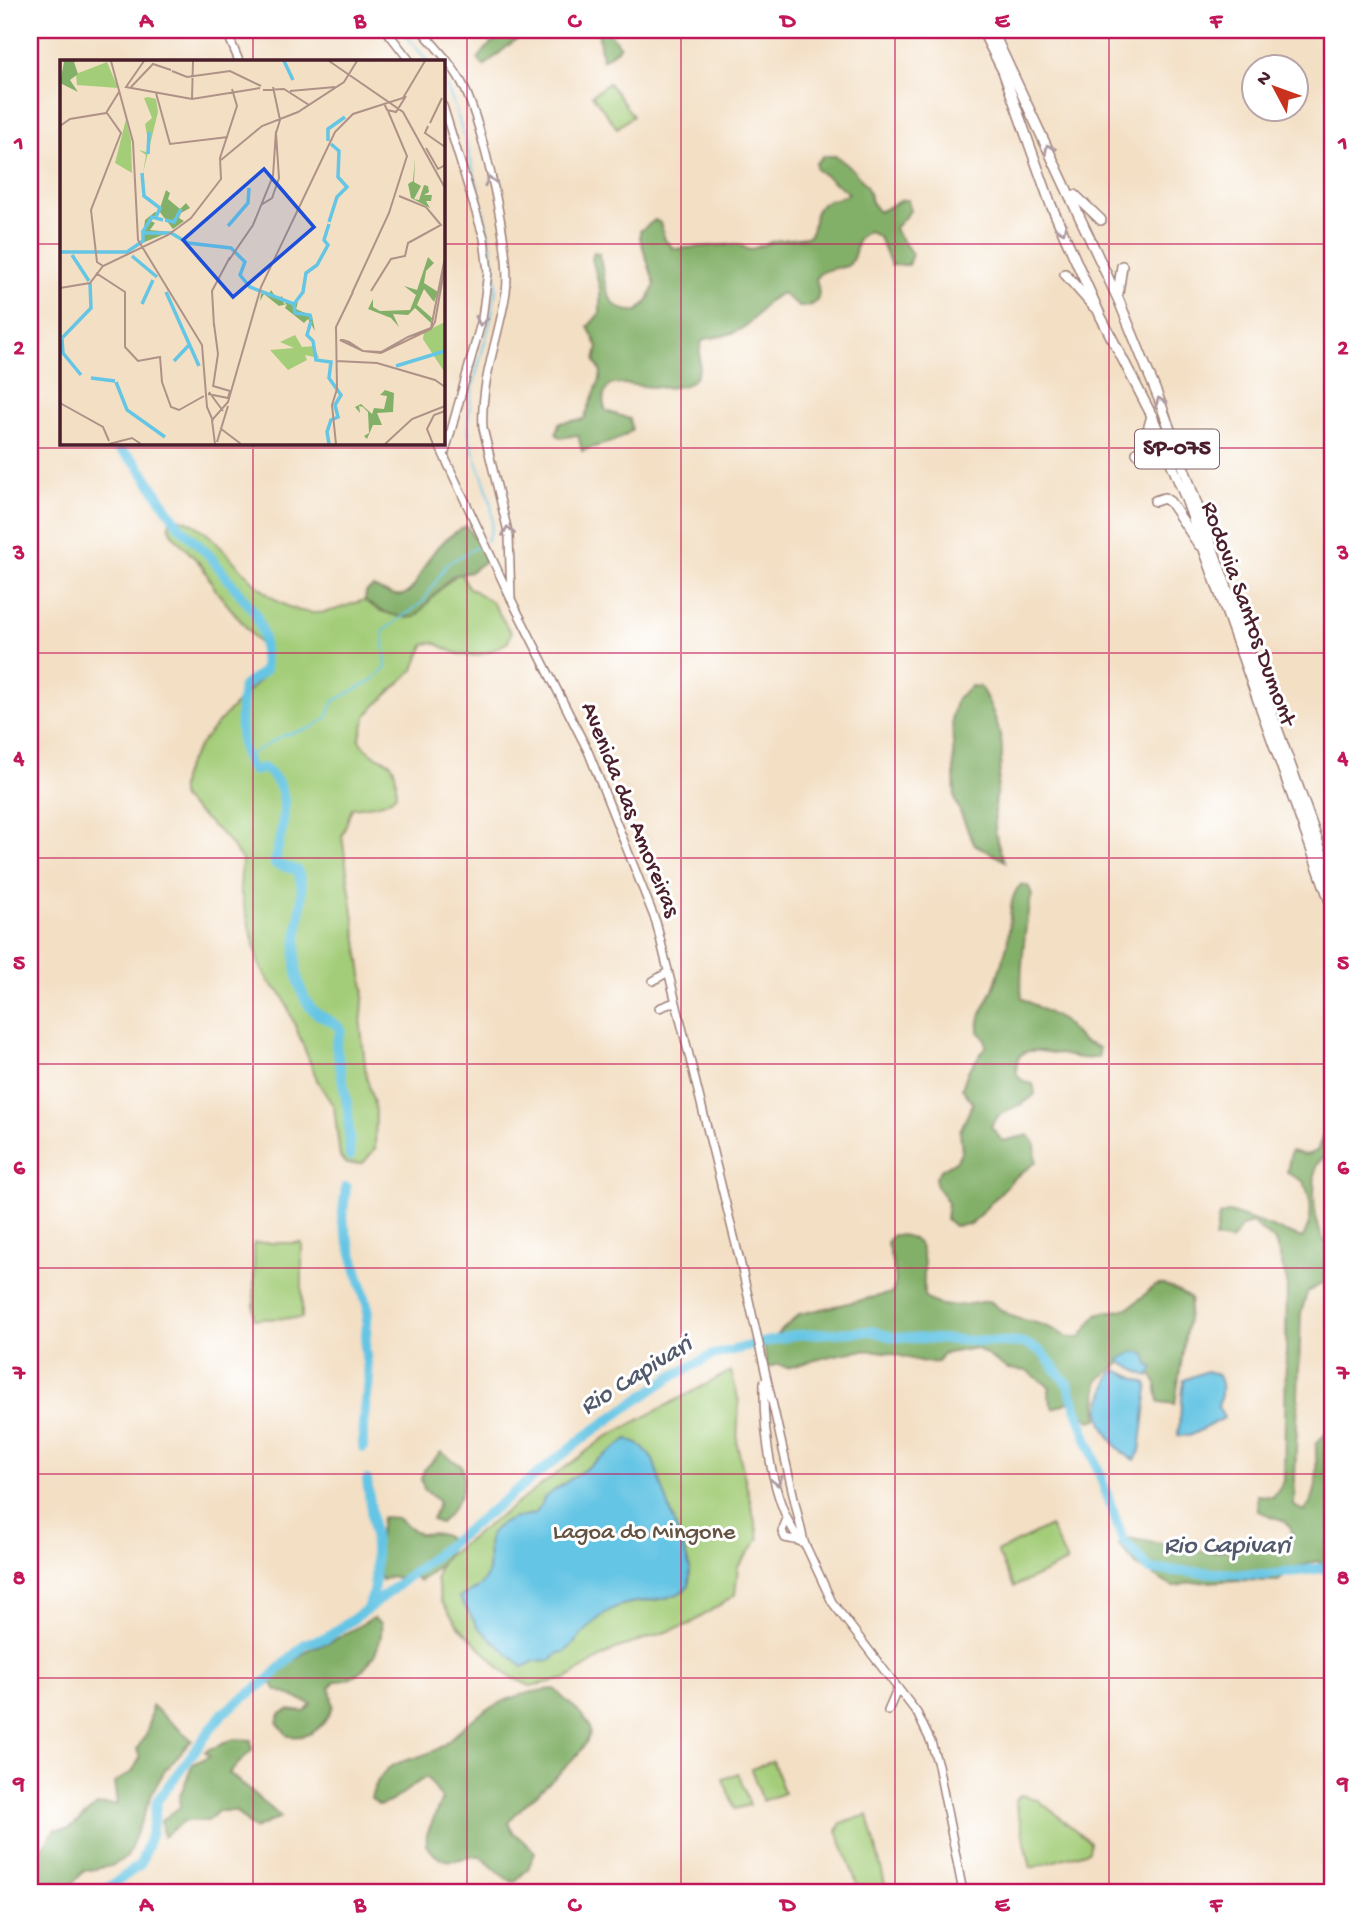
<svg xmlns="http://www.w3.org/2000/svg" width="1362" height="1922" font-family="'Gochi Hand',sans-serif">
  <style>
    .green { fill: #a4cd79; stroke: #777652; stroke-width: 2 }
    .forest { fill: #83b069; stroke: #66684a; stroke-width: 2 }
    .water { fill: #65c5e4; stroke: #587288; stroke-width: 2 }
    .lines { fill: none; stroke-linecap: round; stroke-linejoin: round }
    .stream { stroke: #65c5e4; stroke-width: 2 }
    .river { stroke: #65c5e4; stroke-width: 10 }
    .major-casing { stroke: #9e7f78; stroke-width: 10 }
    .highway-casing { stroke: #9e7f78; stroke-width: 12 }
    .major { stroke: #fff; stroke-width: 7 }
    .highway { stroke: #fff; stroke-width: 9 }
    .oneway { stroke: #ae9aa0 }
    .grid { fill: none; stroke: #c2185b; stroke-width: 2; stroke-opacity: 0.55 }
    .labels { text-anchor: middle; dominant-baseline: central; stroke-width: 6; stroke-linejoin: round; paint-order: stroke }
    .shield { fill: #fff; stroke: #80626b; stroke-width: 2 }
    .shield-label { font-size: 23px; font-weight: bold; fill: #4a1f2b }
    .street-label { font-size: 24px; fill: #4a1f2b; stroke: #fff }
    .park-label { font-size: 24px; fill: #655342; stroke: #fff }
    .water-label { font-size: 26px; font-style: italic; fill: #53596c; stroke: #fff }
    .inset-river { fill: none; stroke: #65c5e4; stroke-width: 3.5 }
    .inset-road { fill: none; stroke: #af9287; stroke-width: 2 }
    .view { fill: #1d4ed8; fill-opacity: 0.15; stroke: #1d4ed8; stroke-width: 3.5 }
    .inset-edge { fill: none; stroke: #4a1f2b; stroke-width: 3.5 }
    .neatline { fill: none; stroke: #c2185b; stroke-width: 2.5 }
    .grid-label { font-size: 23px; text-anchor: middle; font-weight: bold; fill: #c2185b }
  </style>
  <rect width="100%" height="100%" fill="#fff"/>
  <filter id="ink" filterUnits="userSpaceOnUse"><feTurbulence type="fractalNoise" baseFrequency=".0143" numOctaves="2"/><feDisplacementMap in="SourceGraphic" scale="14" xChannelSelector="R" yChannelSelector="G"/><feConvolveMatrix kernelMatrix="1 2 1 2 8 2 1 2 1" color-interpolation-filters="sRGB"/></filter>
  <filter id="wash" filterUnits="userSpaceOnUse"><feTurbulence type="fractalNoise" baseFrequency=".00686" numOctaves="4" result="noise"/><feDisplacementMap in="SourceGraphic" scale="28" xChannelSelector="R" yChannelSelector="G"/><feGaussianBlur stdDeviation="1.57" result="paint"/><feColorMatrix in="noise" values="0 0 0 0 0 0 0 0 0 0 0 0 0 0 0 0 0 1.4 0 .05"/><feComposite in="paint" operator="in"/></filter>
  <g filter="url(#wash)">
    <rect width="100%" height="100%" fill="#f3dfc4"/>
    <path class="green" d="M609,83L633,116L617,128L592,95Z
      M171,517C221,519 249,609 313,613C331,614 348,604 365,600L380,611L407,618L460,572L468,587L492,602L511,633L508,642C474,662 466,659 433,642L424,645L414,669L367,714L359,740C380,771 398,745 396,794C385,807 368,805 352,808L342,836L364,989L361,1027L366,1075L376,1111L375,1149L363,1163L346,1164L340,1157L334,1107L318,1082L283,996L269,982L259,964L240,889L242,860L224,836L182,799C171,759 240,702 265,674L264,649L217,592L202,566L172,534L169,526Z
      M254,1243H302V1318L254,1319Z
      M731,1371L739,1402L737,1444L759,1539L738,1567L735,1595L690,1624L615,1649L566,1679L530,1686L507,1675L458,1625L441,1601L436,1579L439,1567L447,1556L603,1439Z
      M1050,1526L1067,1562L1014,1587L997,1552Z
      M773,1761L784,1793L763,1801L751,1769Z
      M738,1773L750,1805L735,1809L723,1779Z
      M1021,1795L1038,1800L1090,1842L1089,1851L1031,1868L1015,1800Z
      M868,1815L887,1892H860L837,1830L841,1823Z"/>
    <path class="forest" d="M513,30H535L515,40L484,66L478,59L490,44Z
      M598,30H608L620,47L602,61Z
      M823,156H836C847,164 859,175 866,186C871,196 870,204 879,212L902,200H908L910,211L894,229L912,254L908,265H891L879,237L868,231L858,239C850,281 845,259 819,274L816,279C821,295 821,307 799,307L782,293C765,300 762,311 750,322C738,334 720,337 704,339C695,351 704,364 696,376C683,398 633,381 611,384C603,392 601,401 606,411L630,419L632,430C616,444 600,444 582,451L578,435L561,438L556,434L559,423L584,419L600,379L601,372L595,361L598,347L588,327L600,313V289L592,258L594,252L599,254C606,280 603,315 638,311L647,302L655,285L640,238V231L655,220L660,223L665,240L674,249L738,244L749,250L774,241L807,237C818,228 810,216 819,207C827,197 840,201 849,193L816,169V163Z
      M466,526L486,553L484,562L470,572L452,576L415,617C398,619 379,611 365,601L366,592L373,587C417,610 412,581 432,554C441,541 453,533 466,526Z
      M971,686L980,687C991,703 1003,735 1002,754C998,791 986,826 1005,861L974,844L955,800L952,716L957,698Z
      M1022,884L1029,887L1032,895C1026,912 1019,981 1022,998L1063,1021L1082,1041L1099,1048V1057C1071,1066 1010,1027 1017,1075L1024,1082L1033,1084L1035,1094C1021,1110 1001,1106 991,1126L1002,1141L1029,1135L1035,1143L1036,1162L1013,1179L971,1224L954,1226L946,1219L948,1202L937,1187L935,1178L941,1170L957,1160L962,1150L960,1131L973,1103L962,1088L968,1071L986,1047L985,1039L979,1032C977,1015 984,1010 990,996C997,982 1001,964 1006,949C1012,930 1006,895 1022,884Z
      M1323,1135L1332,1141V1148L1316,1165C1313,1187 1312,1223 1325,1242L1332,1241V1277L1307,1293L1301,1314L1294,1506L1304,1511C1322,1491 1315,1468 1316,1443L1330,1430L1332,1570L1317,1561L1298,1567L1278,1581L1238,1580L1189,1583L1173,1587L1137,1566L1119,1545L1122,1537L1210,1552L1267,1545H1277L1287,1550L1292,1537L1291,1528L1285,1521L1258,1511L1257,1495L1273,1497L1284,1481L1287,1281L1275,1241L1252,1223L1242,1226L1231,1241L1215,1238L1219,1216L1230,1212L1302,1238C1314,1222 1312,1200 1304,1182L1287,1172L1291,1151L1306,1155L1317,1151Z
      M893,1235C933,1233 922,1269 924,1296C941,1313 968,1303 990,1301C1017,1325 1023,1316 1050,1328C1062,1333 1065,1338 1080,1338L1097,1314C1107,1310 1120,1312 1129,1307C1160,1287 1149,1273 1191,1299L1175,1404L1159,1402L1156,1383L1148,1367L1122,1362L1097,1381L1098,1419L1090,1421L1069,1402L1053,1408L1048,1396L1050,1387L1027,1371L1008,1369L976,1348L942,1354L938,1362C915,1364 900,1353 878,1351C852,1348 812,1361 787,1368L778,1364L767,1368L764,1346L800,1314L892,1293C901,1278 890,1259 887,1243Z
      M441,1452L462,1466C467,1488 457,1508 440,1523L432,1520L439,1502L424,1489L421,1479L424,1470Z
      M382,1517L397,1518L419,1534C433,1533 440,1531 451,1541C451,1556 432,1574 419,1581L411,1576L402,1579L391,1576L382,1580C368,1563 381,1538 382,1517Z
      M373,1618L381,1623C385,1648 361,1683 335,1681L330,1688L333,1706C324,1728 311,1739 288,1736L277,1722L280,1714L288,1710L305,1712L311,1704L277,1690L268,1679L311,1648L330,1642Z
      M555,1689C565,1702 582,1711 589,1725C600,1749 522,1801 508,1823L512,1831L535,1852L528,1869L514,1882L506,1879L480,1856C452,1857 448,1871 426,1845L427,1834L442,1799L427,1777C411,1784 395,1804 379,1805L371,1798C384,1752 410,1766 441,1747C451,1741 457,1732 465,1725C491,1704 522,1691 555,1689Z
      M152,1706L192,1740L165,1770L153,1791L127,1857L111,1866L84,1871L65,1892H30V1864L56,1829H69L97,1805L117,1804L114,1783L132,1772L140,1758L137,1749L148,1731Z
      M234,1739L251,1740L252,1750L229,1773L281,1817L254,1829L235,1811H218L208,1821H184L163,1837L161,1821L180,1807L179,1798L193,1764L210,1756L205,1751Z"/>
    <path class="water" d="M1135,1351L1146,1354L1148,1365L1154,1368L1149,1377L1120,1362L1119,1360Z
      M1116,1370L1146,1383L1148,1388L1140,1451L1135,1460C1117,1453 1100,1427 1100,1409C1100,1403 1105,1394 1106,1388C1109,1380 1109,1374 1116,1370Z
      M1206,1371L1217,1374C1224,1385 1221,1396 1218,1407L1224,1418L1189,1436L1178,1435L1184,1380Z
      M628,1439L643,1447L653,1460L690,1568L689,1586C670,1605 640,1597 616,1607C596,1616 580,1638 565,1652L558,1653L552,1660L535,1661L523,1667L478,1627L459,1597C511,1579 474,1546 496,1528C507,1518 522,1517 536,1513L545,1497Z"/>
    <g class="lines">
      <path class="stream" d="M402,30L427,61
        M443,81C459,102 498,259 496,287C493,332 464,391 469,434C473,463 506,514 486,541
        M244,758L284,735L311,728L327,718L334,701L372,681L386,668L383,631L423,602L447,564L482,544"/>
      <path class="river" d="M112,443L137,464L179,526L209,555L256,614L263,635L265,670L243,687C240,708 237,757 254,771L263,768C299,790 279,832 275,864L297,870C313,905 281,951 305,999C317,1021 331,1016 341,1030L336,1045L348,1109L350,1156
        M346,1187L342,1219L368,1308L365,1348L369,1380L363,1424V1448
        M367,1480C371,1515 383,1573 369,1605
        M102,1892L140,1865L151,1835L157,1801L223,1713L269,1679L306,1643L326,1638L366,1610L587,1435L669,1378L713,1355L795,1335L872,1331L892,1337L1024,1343L1042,1352L1068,1385L1123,1540L1150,1570L1267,1575L1332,1567"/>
    </g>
  </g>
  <g filter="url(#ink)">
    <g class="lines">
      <g class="major-casing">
        <path id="major" d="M226,30L239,61
          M386,30L410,61
          M421,30C436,47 453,65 463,85C482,122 512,252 506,292C499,338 480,381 483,428L509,536L511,598
          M443,106L484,238L488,272L482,319L444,456
          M438,443L511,599L588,751L656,922L741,1265L804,1542L832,1602L917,1713L931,1742L938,1765L963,1892
          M653,981L668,972
          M659,1008L675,1002
          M764,1382C763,1430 771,1506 803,1544
          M786,1521L782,1531L785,1538L804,1542
          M888,1711L898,1688"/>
      </g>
      <g class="highway-casing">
        <path id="highway" d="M982,30L1003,71L1051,205L1101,317L1152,416L1186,499L1332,907
          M992,30L1119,301L1159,399L1332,881
          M1075,195L1101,220
          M1065,274L1094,307
          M1118,293L1122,266
          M1137,453L1144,443L1152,416
          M1155,501L1164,498L1170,502L1199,545"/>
      </g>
      <use href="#major" class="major"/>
      <use href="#highway" class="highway"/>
    </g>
    <defs><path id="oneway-chevron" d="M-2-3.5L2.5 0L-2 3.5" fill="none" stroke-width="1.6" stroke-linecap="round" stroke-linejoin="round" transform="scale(1.75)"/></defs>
    <g class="oneway">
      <use href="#oneway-chevron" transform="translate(1049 149) rotate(-118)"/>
      <use href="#oneway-chevron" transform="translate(490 181) rotate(-103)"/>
      <use href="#oneway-chevron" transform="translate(1062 229) rotate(66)"/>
      <use href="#oneway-chevron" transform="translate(481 321) rotate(103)"/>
      <use href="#oneway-chevron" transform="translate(1160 402) rotate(-111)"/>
      <use href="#oneway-chevron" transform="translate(508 531) rotate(-99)"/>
      <use href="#oneway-chevron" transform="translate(777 1481) rotate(77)"/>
    </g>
  </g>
  <path class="grid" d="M253,30V61M467,30V1892M681,30V1892M895,30V1892M1109,30V1892M30,244H61M443,244H1332M253,443V1892M30,448H1332M30,653H1332M30,858H1332M30,1064H1332M30,1268H1332M30,1474H1332M30,1678H1332"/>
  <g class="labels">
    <rect class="shield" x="1135" y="429.5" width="84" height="39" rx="5"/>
    <g class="shield-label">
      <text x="1177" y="449">SP-075</text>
    </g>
    <g class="street-label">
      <text transform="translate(1247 614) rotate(70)">Rodovia Santos Dumont</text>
      <text transform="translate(629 810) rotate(68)">Avenida das Amoreiras</text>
    </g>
    <g class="park-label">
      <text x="644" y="1533">Lagoa do Mingone</text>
    </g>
    <g class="water-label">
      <text transform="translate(637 1377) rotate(-32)">Rio Capivari</text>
      <text x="1227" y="1547">Rio Capivari</text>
    </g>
  </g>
  <g transform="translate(60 60)">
    <rect width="385" height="385" fill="#f3dfc4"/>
    <path d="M47,2L58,28L17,25L16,14ZM88,37L96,39L98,52L83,113L86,95L79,90L86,92L89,85L85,64L92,58L84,38ZM66,59L71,80L72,113L55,103ZM385,262V313L363,279L364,272ZM235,275L242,287L254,286L259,298L245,295L247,300L228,310L210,290L234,288L220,282Z" fill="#a4cd79"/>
    <path d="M0,1H18L14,2L18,14L10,20L18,32L0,23L4,2ZM355,98L354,122L361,126L354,139L359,140L364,125L368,126L369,132L364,135H372L371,141H366L370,148L351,138L348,124L353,121ZM106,130L110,133L108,139L120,149L126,143L130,148L121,153L119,158L124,161L113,169L99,151ZM95,152L99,153L89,160L95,163L90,170L110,172L82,183L85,160ZM368,197L374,203L366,211L364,223L378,232L374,242L364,229L357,245L372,258L371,263L355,248L348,255L333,254L339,267L331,258L308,249L313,239V247L320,251L350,250L356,235L344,226L357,230ZM211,230L217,239L222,236L224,244L228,242L233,246L238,242L236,249L252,256L255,271L248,259L244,263L225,248L227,244L219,246L204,234L200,241L201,234H209ZM325,330L334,333L333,352L317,353L322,365H313L307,379L304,376L309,373L308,352L303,347L299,346L300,353L295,347L301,344L312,354L314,348L324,349L327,336L320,335Z" fill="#83b069"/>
    <path class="inset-river" d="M224,1L233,20M268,81V69L285,57M88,94L89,72M82,113L84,136L100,148L96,157M105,160L114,162L121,149M269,162L277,137L287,127L278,117L279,91L271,84M168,166L188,143L189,128M82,173L92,157L103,160M0,192H67L83,181V173H111L128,183L171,188L185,202L180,215L190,227L234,244L235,253L250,255L251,260M12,195L29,221M72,196L97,217M106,232L139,306M82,244L93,220M234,244L243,232L246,213L257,205L268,185L264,180L269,164M251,261L247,275L253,281L256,300L271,302L269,318L281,335L275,345L278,357L271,360L267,372L269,384M2,278L31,248L30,223M2,279L3,293L21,315M114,301L130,284M336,306L385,291M31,318L55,321M56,322L67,350L105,377"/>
    <path class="inset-road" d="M51,1L73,82L78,180L142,285L147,347L153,361M84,1L66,27L132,39L200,28M269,1L343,52L385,128M112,11L127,17L170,11L201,26M71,27L93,4L111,10M203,30L224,29L249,45M230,31L275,27M96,33L110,84L168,77M132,39L133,1M324,43L327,50L336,52L346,36M370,63L382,38M0,66L10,59L46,53L59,32M368,66L365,73L385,87M366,88L378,109L385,105M161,100L202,66L238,52L284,22L297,1M201,145L212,138L219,118L216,73L220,60L213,27M385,197L371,268L348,277L321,292L303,291L289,282L283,280H280L303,291L321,293L371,269L375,262L385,205M169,200L193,165L213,116L216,71M43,206L37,202L31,150L61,73L47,53M36,213L65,232V287L78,301L100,297L102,322L111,347L119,350L144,336M0,228L30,223L43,206L108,175L131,158L161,119L160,98L177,46L172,29M311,231L331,199L345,196L348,183L381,165L366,147L339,136M292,233L329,153L347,96L328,51M154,266L152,231L170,197M276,301L317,303L375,320L385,327M153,327L158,294L154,264M149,332L163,351M148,334L168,338L170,331L153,326M0,343L43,367L49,381M160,368L181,384M157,382L168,346M49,384L72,378L81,384M155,384L152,360L168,342L201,227L275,72L293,54L343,38L365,1M276,384L272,345L277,329L276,267L293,232M325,384L352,359L385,346M373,384L367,369L374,355L385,351"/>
    <path class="view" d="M204,109L254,167L173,237L123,180Z"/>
    <rect width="385" height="385" class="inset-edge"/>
  </g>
  <rect width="1362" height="1922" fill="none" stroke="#fff" stroke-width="77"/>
  <g transform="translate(1275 88) rotate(311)"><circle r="33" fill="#ffffff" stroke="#b7a5aa" stroke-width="2"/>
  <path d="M0-5L12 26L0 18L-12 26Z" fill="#c8321e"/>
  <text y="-10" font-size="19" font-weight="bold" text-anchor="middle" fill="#4a1f2b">N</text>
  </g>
  <rect x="38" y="38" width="1286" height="1846" class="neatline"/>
  <g class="grid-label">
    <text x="146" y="27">A</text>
    <text x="360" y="27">B</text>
    <text x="574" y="27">C</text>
    <text x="788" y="27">D</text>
    <text x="1002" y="27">E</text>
    <text x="1216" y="27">F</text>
    <text x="19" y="149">1</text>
    <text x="1343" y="149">1</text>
    <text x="19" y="354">2</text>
    <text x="1343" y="354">2</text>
    <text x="19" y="559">3</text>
    <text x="1343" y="559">3</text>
    <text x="19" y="764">4</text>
    <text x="1343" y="764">4</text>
    <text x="19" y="969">5</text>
    <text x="1343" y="969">5</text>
    <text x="19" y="1174">6</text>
    <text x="1343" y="1174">6</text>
    <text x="19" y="1379">7</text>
    <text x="1343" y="1379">7</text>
    <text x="19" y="1584">8</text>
    <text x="1343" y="1584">8</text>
    <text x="19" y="1789">9</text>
    <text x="1343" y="1789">9</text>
    <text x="146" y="1911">A</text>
    <text x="360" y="1911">B</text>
    <text x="574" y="1911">C</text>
    <text x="788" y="1911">D</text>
    <text x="1002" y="1911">E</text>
    <text x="1216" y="1911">F</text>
  </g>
</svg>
